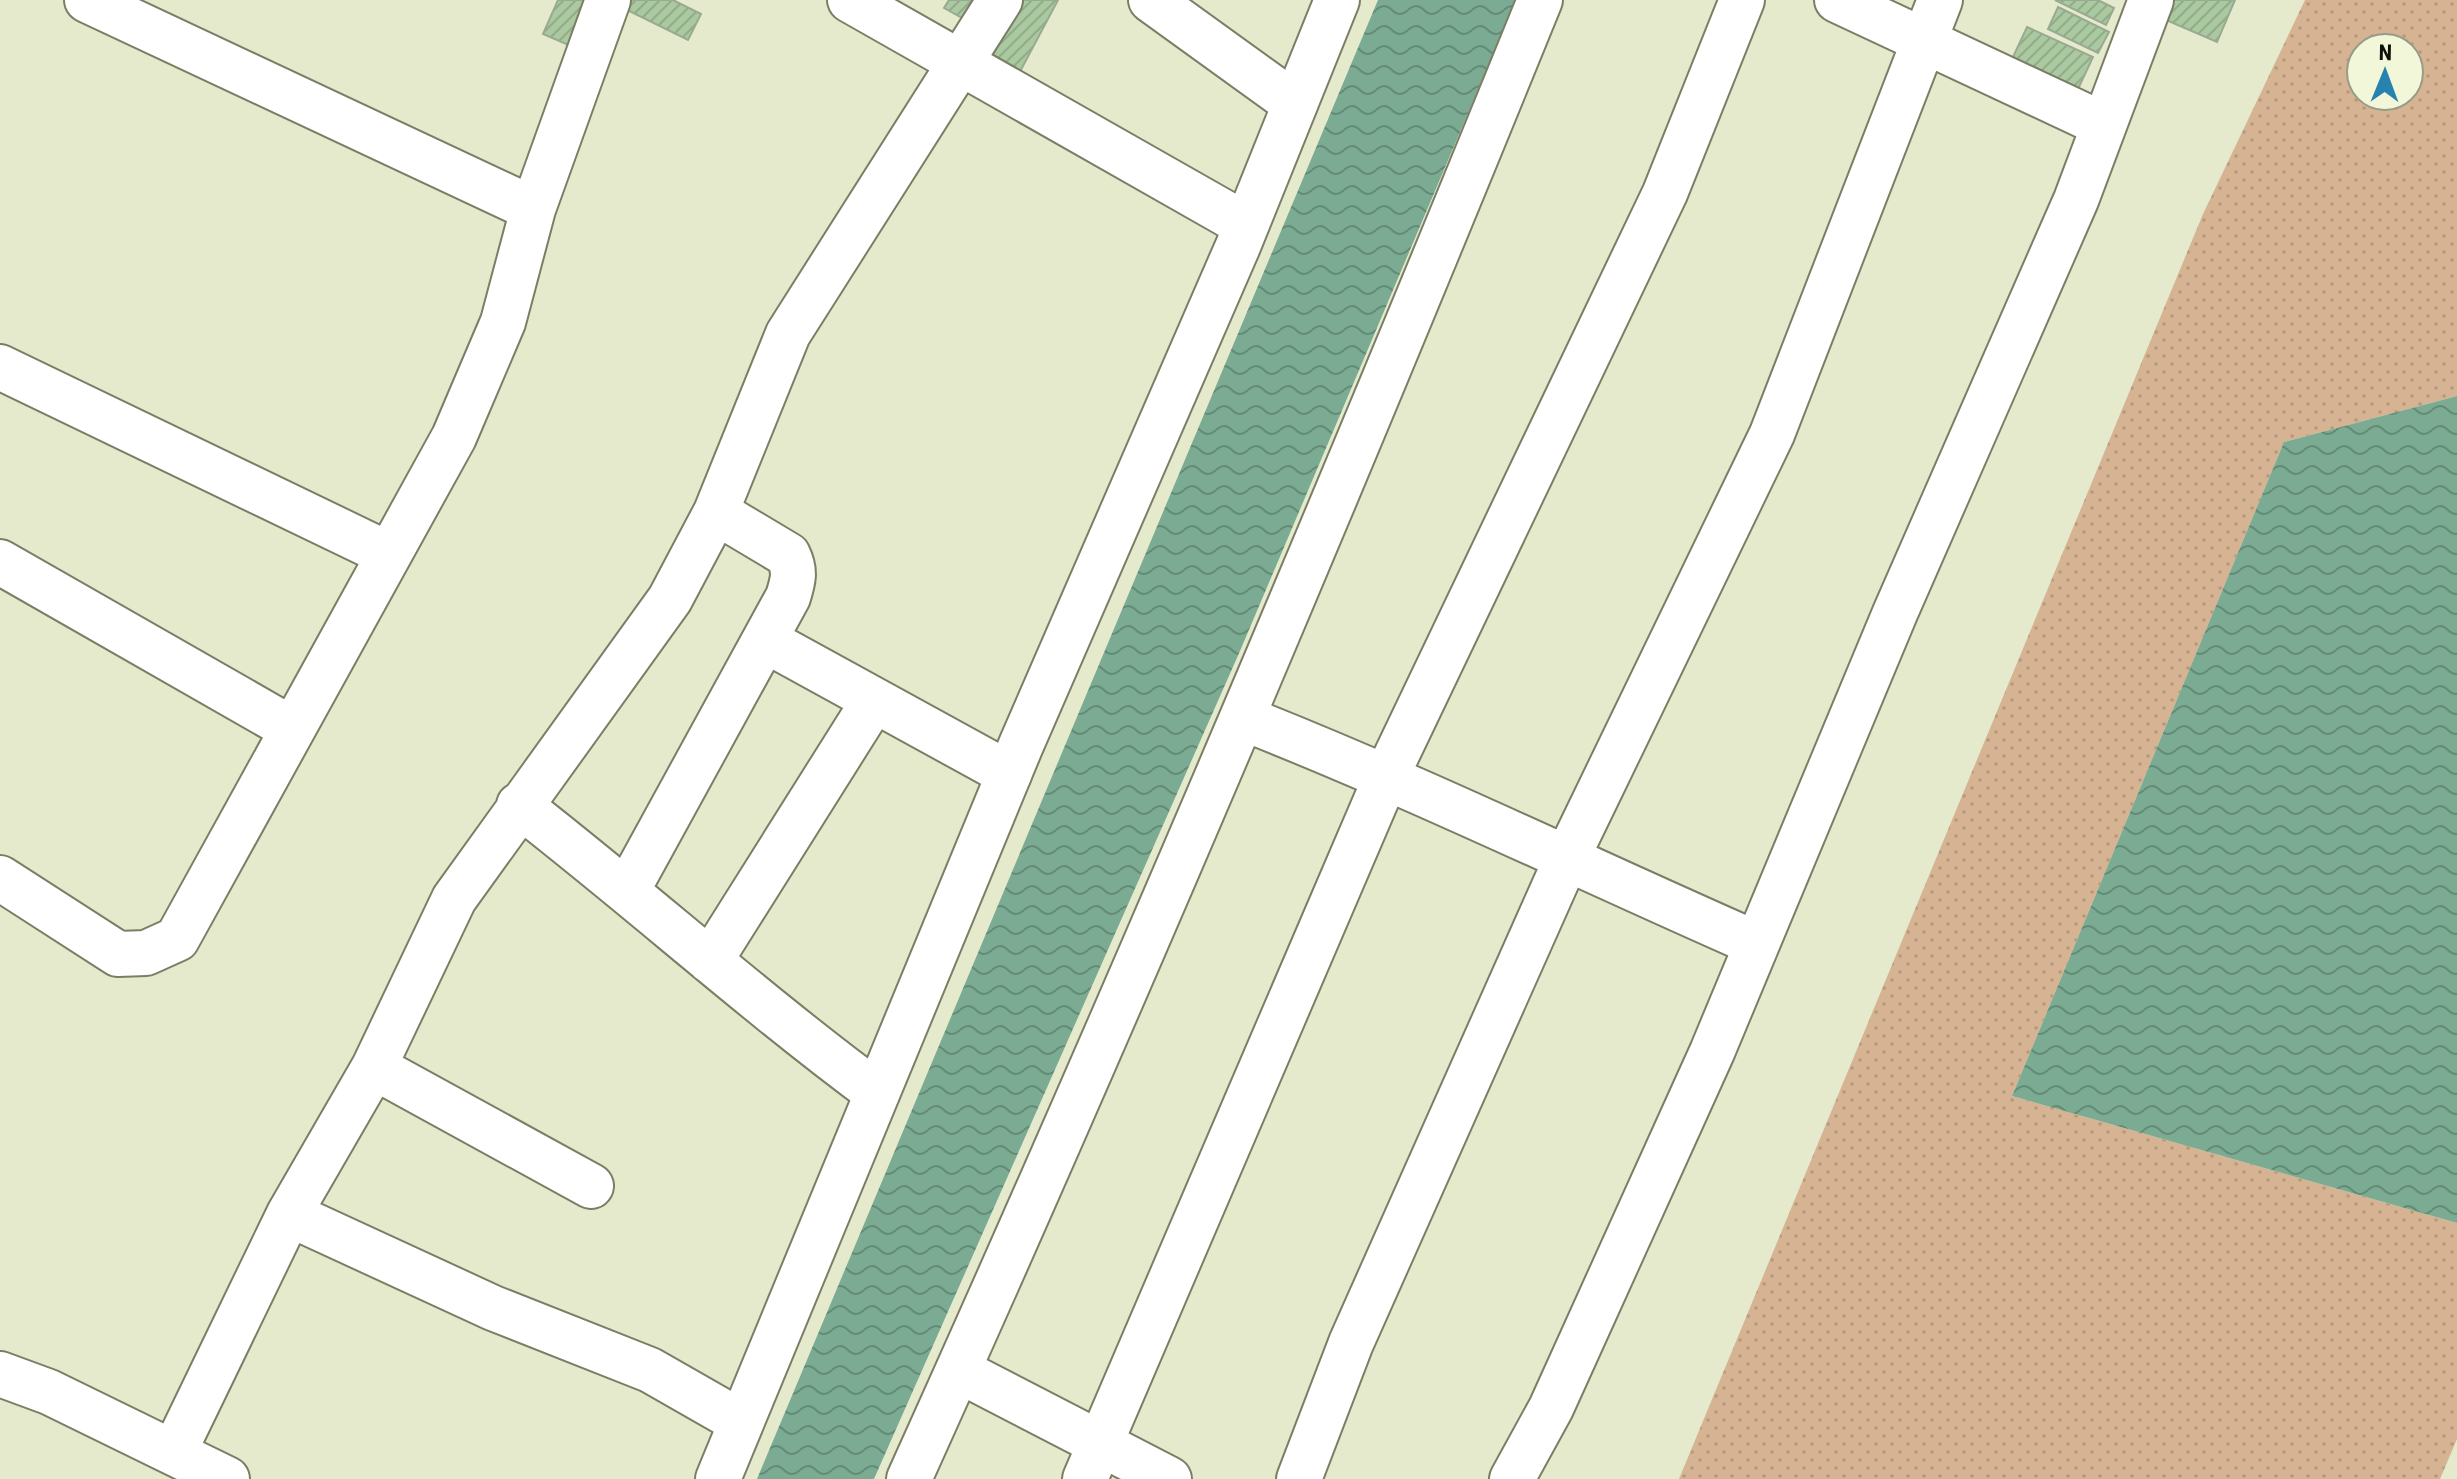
<svg xmlns="http://www.w3.org/2000/svg" width="2457" height="1479" font-family="'Roboto Condensed',sans-serif">
  <style>
    .grass { fill: url(#grass-dots); fill-rule: evenodd }
    .water { fill: url(#water-waves) }
    .building { fill: url(#building-hatch); stroke: #99aa93; stroke-width: 2 }
    .lines { fill: none; stroke-linecap: round; stroke-linejoin: round }
    .minor-casing { stroke: #7b7e65; stroke-width: 48 }
    .tertiary-casing { stroke: #7b7e65; stroke-width: 48 }
    .minor { stroke: #fff; stroke-width: 44 }
    .tertiary { stroke: #fff; stroke-width: 44 }
  </style>
  <defs>
    <pattern id="grass-dots" width="8" height="8" patternUnits="userSpaceOnUse" patternTransform="scale(2)"><rect width="8" height="8" fill="#d6b393"/><path d="M2 2h.1M6 6h.1" fill="none" stroke="#b7997d" stroke-width="1.8" stroke-linecap="round"/></pattern>
    <pattern id="water-waves" width="16" height="10" patternUnits="userSpaceOnUse" patternTransform="scale(2)"><rect width="16" height="10" fill="#7bac93"/><path d="M0 5q4-4 8 0t8 0" fill="none" stroke="#638b76"/></pattern>
    <pattern id="building-hatch" width="6" height="6" patternUnits="userSpaceOnUse" patternTransform="scale(2)"><rect width="6" height="6" fill="#aac9a0"/><path d="M-1 1l2-2M0 6l6-6M5 7l2-2" fill="none" stroke="#91ac88"/></pattern>
  </defs>
  <rect width="100%" height="100%" fill="#e6eacd"/>
  <path class="grass" d="M2305,0H2457V396L2284,442L2012,1096L2457,1223V1439L2440,1479H1679L2203,214ZM2361,48H2409V96H2361Z"/>
  <path class="water" d="M1378,0H1516L1240,651L874,1479H757Z
    M2457,396V1223L2012,1096L2284,442Z"/>
  <path class="building" d="M558,0H594L573,47L543,34Z
    M617,0H673L701,14L688,40L615,4Z
    M949,0H985L971,23L944,8Z
    M1023,0H1058L1014,83L986,68Z
    M2055,0H2098L2114,8L2106,25Z
    M2166,0H2235L2217,42L2159,17Z
    M2058,7L2109,32L2098,53L2048,29Z
    M2027,27L2093,57L2072,102L2006,72Z"/>
  <g class="lines">
    <g class="minor-casing">
      <path id="minor" d="M87,0L533,209
        M850,0L1246,225
        M1151,0L1295,104
        M1837,0L2104,125
        M0,367L388,554
        M0,562L292,729
        M765,640L1009,774
        M1243,718C1418,787 1586,869 1757,944
        M519,805C640,899 754,1002 877,1093
        M0,878L118,954L146,953L177,939L454,437L503,322L533,209L608,0
        M628,889L788,597C793,581 796,571 788,555L716,512
        M710,961L873,702
        M374,1067L591,1186
        M289,1214L493,1308L650,1370L741,1422
        M958,1370L1169,1479
        M0,1374L49,1392L227,1479
        M174,1452L289,1214L374,1067L454,899L670,599L716,512L788,334L1000,0
        M909,1479C1130,990 1338,497 1540,0
        M1085,1479L1387,775L1665,193L1742,0
        M1299,1479L1351,1343L1566,860L1772,434L1940,0
        M1512,1479L1551,1408L1712,1052L1895,613L2076,200L2151,0"/>
    </g>
    <g class="tertiary-casing">
      <path id="tertiary" d="M718,1479L1021,745L1238,246L1337,0"/>
    </g>
    <use href="#minor" class="minor"/>
    <use href="#tertiary" class="tertiary"/>
  </g>
  <g transform="translate(2385 72) rotate(1)"><circle r="38" fill="#f3f7da" stroke="#989b86" stroke-width="2"/>
  <path d="M0-6L14 30L0 20L-14 30Z" fill="#2682af"/>
  <text y="-12" font-size="22" font-weight="bold" text-anchor="middle" fill="#101108">N</text>
  </g>
</svg>
